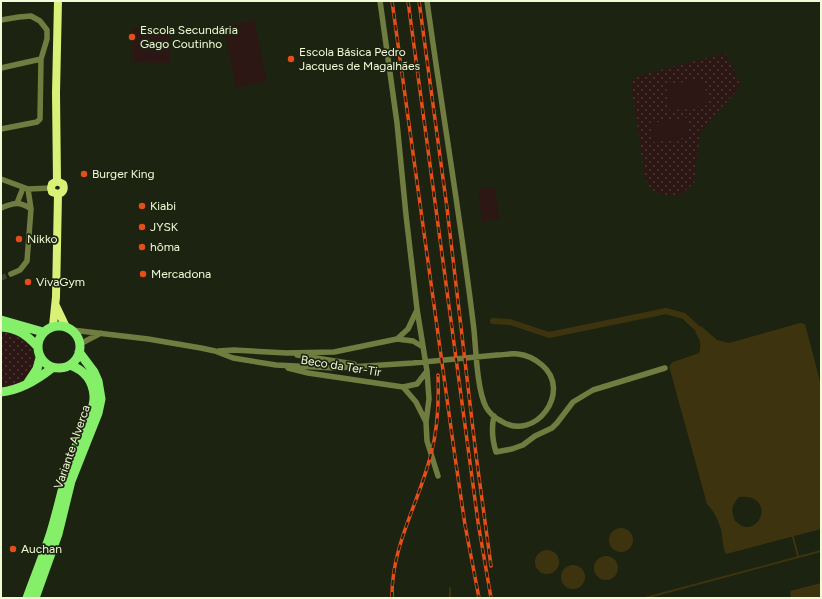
<svg xmlns="http://www.w3.org/2000/svg" width="822" height="599" font-family="Figtree,sans-serif">
  <style>
    .grass { fill: url(#grass-dots) }
    .garden { fill: #2c1714 }
    .water { fill: #3d340f; fill-rule: evenodd }
    .lines { fill: none; stroke-linecap: round; stroke-linejoin: round }
    .stream { stroke: #3d340f; stroke-width: 2 }
    .canal { stroke: #3d340f; stroke-width: 6 }
    .minor-tunnel { stroke: #3d432f; stroke-width: 5.5; stroke-dasharray: 5.5 3; stroke-linecap: butt }
    .minor { stroke: #717d40; stroke-width: 5.5 }
    .secondary { stroke: #daf177; stroke-width: 8 }
    .primary { stroke: #85ef69; stroke-width: 9 }
    .rail-casing { stroke: #e54e18; stroke-width: 3.5 }
    .rail { stroke: #1d2311; stroke-width: 2; stroke-dasharray: 6; stroke-linecap: butt }
    .poi-dot { fill: #e54e18; stroke: #1d2311; stroke-width: 1.5 }
    .labels { text-anchor: middle; dominant-baseline: central; stroke-width: 3.5; stroke-linejoin: round; paint-order: stroke }
    .poi-label { font-size: 12px; fill: #f1fbd6; stroke: #1d2311; text-anchor: start }
    .street-label { font-size: 12px; fill: #f1fbd6; stroke: #1d2311 }
  </style>
  <defs>
    <pattern id="grass-dots" width="8" height="8" patternUnits="userSpaceOnUse"><rect width="8" height="8" fill="#2c1714"/><path d="M2 2h.1M6 6h.1" fill="none" stroke="#4b3a35" stroke-width="1.8" stroke-linecap="round"/></pattern>
  </defs>
  <rect width="100%" height="100%" fill="#1d2311"/>
  <path class="grass" d="M725,53L741,85L700,133L694,183L680,195C662,195 654,197 645,179L631,82L638,76Z
    M1,332C24,334 45,355 26,376C23,380 18,384 14,385C10,386 5,385 1,385Z"/>
  <path class="garden" d="M254,20L267,81L236,88L224,27Z
    M133,27H170L169,63L132,62Z
    M704,79L708,105L670,111L666,85Z
    M687,118L689,137L653,142L651,123Z
    M495,187L499,219L482,222L478,189Z"/>
  <path class="water" d="M800,323L805,324L821,385V529L726,554C722,547 723,538 721,529C718,520 714,511 707,504L669,366L673,362L699,353C702,344 700,339 695,332L701,326L717,340L729,343ZM739,497C772,494 764,529 745,527C742,527 738,523 735,521C731,511 731,506 739,497Z
    M609 540a12 12 0 1 1 24 0a12 12 0 1 1-24 0Z
    M535 562a12 12 0 1 1 24 0a12 12 0 1 1-24 0Z
    M594 568a12 12 0 1 1 24 0a12 12 0 1 1-24 0Z
    M561 577a12 12 0 1 1 24 0a12 12 0 1 1-24 0Z
    M821,583V598H791L790,591Z"/>
  <g class="lines">
    <path class="stream" d="M793,537L798,556
      M450,588V598
      M645,598L821,551"/>
    <path class="canal" d="M493,321L510,322L549,335L666,311L684,316L698,329"/>
    <path class="minor-tunnel" d="M1,278L11,274"/>
    <path class="minor" d="M380,1L397,123L406,215L417,309L427,371L429,399L426,422
      M1,20L19,17L31,16L40,21L47,30V39L41,59L40,119L37,122L1,129
      M1,68L41,59
      M1,179L28,189L51,188
      M17,203L23,188
      M1,208C14,203 19,201 31,209
      M11,274L20,270L27,261L31,209L28,189
      M72,330L148,339L201,348L215,351L233,358L276,365L335,368L413,363L497,355C504,355 511,353 518,354C527,355 535,359 542,365C573,391 535,443 501,421C495,418 490,414 486,407C477,390 476,350 474,330C461,220 442,111 427,1
      M397,339L413,341L423,347
      M80,344L101,333
      M218,351L234,350L287,353
      M284,353L334,352L397,339L408,329L417,310
      M297,355L354,364
      M288,368L308,373L403,387L417,384L427,371
      M403,387L416,402L426,422L427,441L438,476
      M494,416C491,429 492,439 496,452L512,449L523,445L535,436L552,428L557,423L573,402L593,390L665,368"/>
    <path class="secondary" d="M57,181L56,93L58,1
      M57,181L52,184L51,188L52,192L58,194
      M57,181L63,184C65,189 63,193 58,194
      M56,306L66,327
      M53,326L56,297L58,194"/>
    <path class="primary" d="M1,320L43,332
      M38 347a21 21 0 1 1 42 0a21 21 0 1 1-42 0Z
      M1,327C17,328 26,334 37,346
      M27,384L37,369L40,358
      M1,392C21,390 37,380 52,368
      M27,598C35,576 44,554 51,532C59,506 64,479 73,453C79,438 95,411 94,396C93,381 84,370 70,365
      M35,598L58,534L71,481L98,413L101,399L98,381L94,372L79,352"/>
    <g class="rail-casing">
      <path id="rail" d="M392,1L455,457L465,525L479,598
        M408,1L478,522L491,598
        M419,1L447,208L476,455L491,566
        M392,598C391,546 419,503 431,454C438,428 439,402 438,375"/>
    </g>
    <use href="#rail" class="rail"/>
  </g>
  <g class="poi-dot">
    <circle cx="132" cy="37" r="4"/>
    <circle cx="291" cy="59" r="4"/>
    <circle cx="84" cy="174" r="4"/>
    <circle cx="142" cy="206" r="4"/>
    <circle cx="142" cy="227" r="4"/>
    <circle cx="19" cy="239" r="4"/>
    <circle cx="142" cy="247" r="4"/>
    <circle cx="143" cy="274" r="4"/>
    <circle cx="28" cy="282" r="4"/>
    <circle cx="13" cy="549" r="4"/>
  </g>
  <g class="labels">
    <g class="poi-label">
      <text x="140" y="30">Escola Secundária<tspan x="140" dy="14">Gago Coutinho</tspan></text>
      <text x="299" y="52">Escola Básica Pedro<tspan x="299" dy="14">Jacques de Magalhães</tspan></text>
      <text x="92" y="174">Burger King</text>
      <text x="150" y="206">Kiabi</text>
      <text x="150" y="227">JYSK</text>
      <text x="27" y="239">Nikko</text>
      <text x="150" y="247">hôma</text>
      <text x="151" y="274">Mercadona</text>
      <text x="36" y="282">VivaGym</text>
      <text x="21" y="549">Auchan</text>
    </g>
    <g class="street-label">
      <text transform="translate(341 366) rotate(9)">Beco da Ter-Tir</text>
      <text transform="translate(72 447) rotate(-71)">Variante Alverca</text>
    </g>
  </g>
  <rect width="822" height="599" fill="none" stroke="#f1fbd6" stroke-width="4"/>
</svg>
